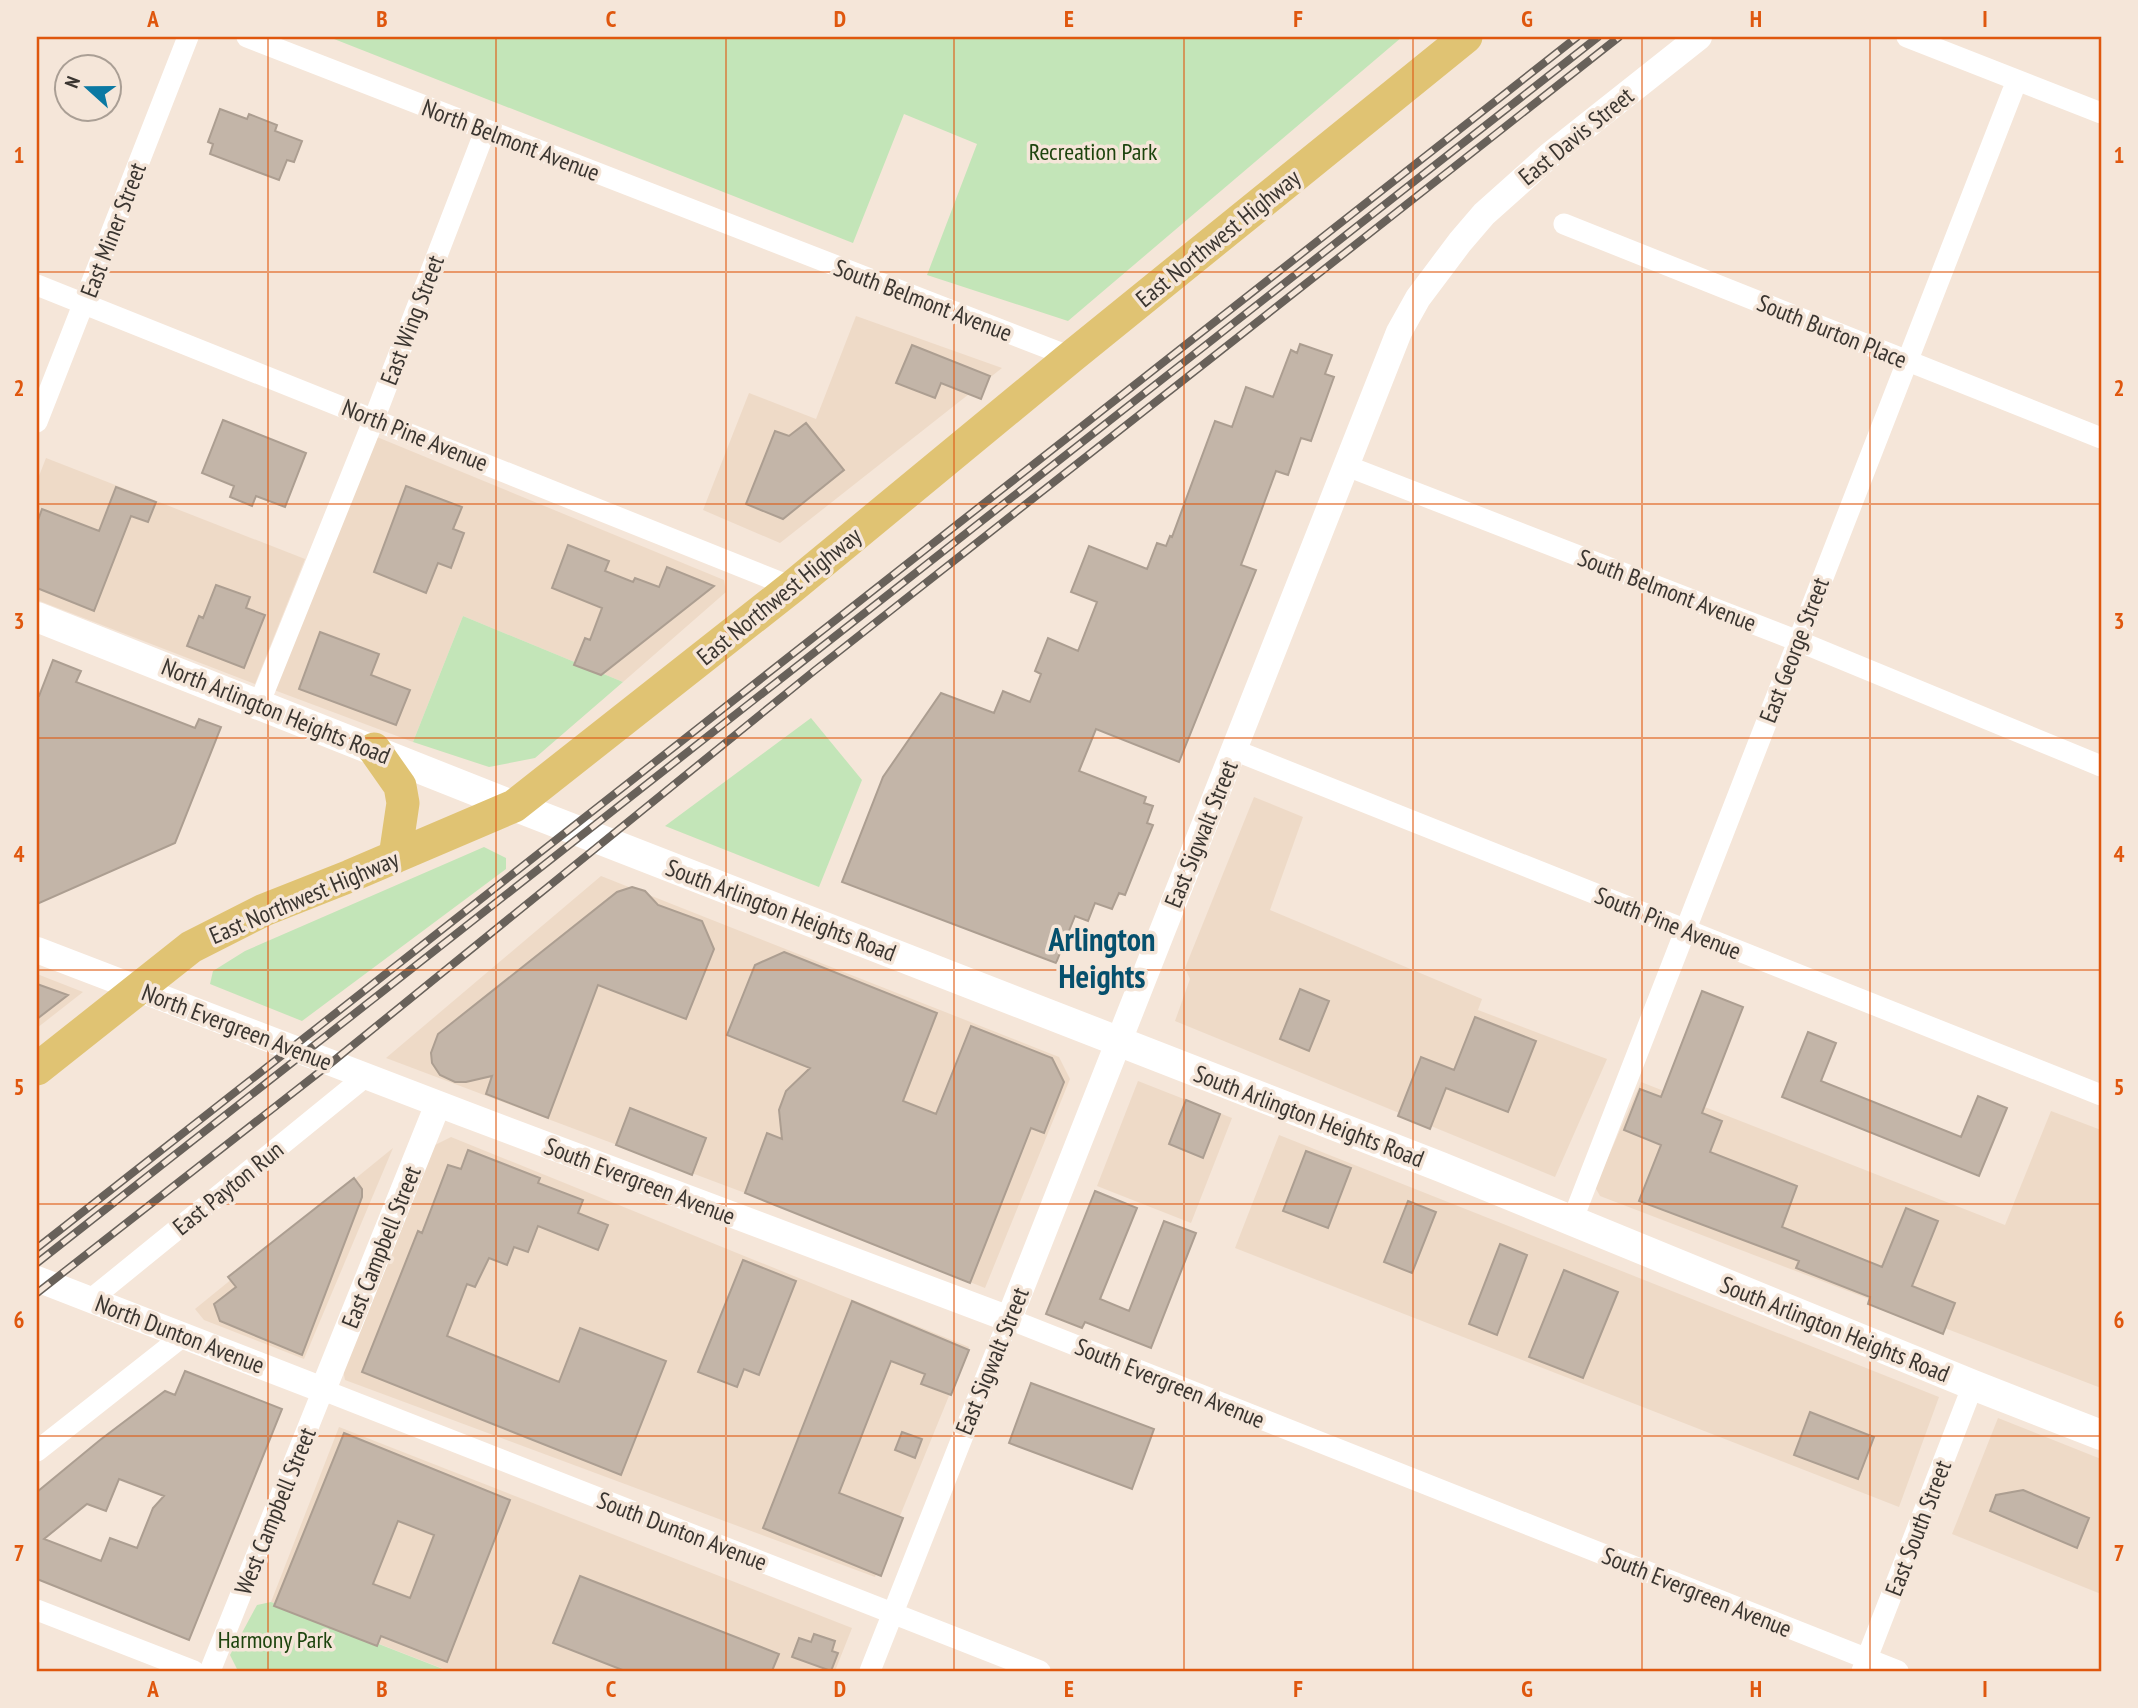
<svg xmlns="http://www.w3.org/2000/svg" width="2138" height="1708" font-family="'PT Sans Narrow',sans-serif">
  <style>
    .built { fill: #eedac7 }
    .green { fill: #c3e5b8 }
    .building { fill: #c3b5a8; stroke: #ac9e91; stroke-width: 2; fill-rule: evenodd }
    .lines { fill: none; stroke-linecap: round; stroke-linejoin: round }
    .minor { stroke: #fff; stroke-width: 21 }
    .tertiary { stroke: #fff; stroke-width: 26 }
    .secondary { stroke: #fff; stroke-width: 30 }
    .primary { stroke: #e0c373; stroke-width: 33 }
    .rail-casing { stroke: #68615a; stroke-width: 8 }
    .rail { stroke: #f5e6d9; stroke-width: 5; stroke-dasharray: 16; stroke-linecap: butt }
    .grid { fill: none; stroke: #df570e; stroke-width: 2; stroke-opacity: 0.55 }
    .labels { text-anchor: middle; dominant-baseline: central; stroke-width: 7; stroke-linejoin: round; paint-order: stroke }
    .street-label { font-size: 24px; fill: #3a3530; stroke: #f5e6d9 }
    .park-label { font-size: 24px; fill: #1d440d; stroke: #f5e6d9 }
    .district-label { font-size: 32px; font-weight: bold; fill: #06506d; stroke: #f5e6d9 }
    .neatline { fill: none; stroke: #df570e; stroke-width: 2.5 }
    .grid-label { font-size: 23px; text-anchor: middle; font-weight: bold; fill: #df570e }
  </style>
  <rect width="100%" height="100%" fill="#f5e6d9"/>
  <path class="built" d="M856,316L1002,368L780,543L703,510L749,393L816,419Z
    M377,437L724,580L726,592L623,682L463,616L413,742L274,690Z
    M46,458L305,559L255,684L37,600V481Z
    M1254,797L1303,817L1270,910L1482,999L1478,1010L1607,1059L1555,1177L1175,1021L1190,979L1185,968Z
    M601,876L1059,1057L1070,1079L985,1288L745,1193L386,1058Z
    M37,974L83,992L37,1028Z
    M1138,1081L1232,1118L1191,1223L1097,1186Z
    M1641,1082L2005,1225L2051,1111L2101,1130V1388L1600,1196L1595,1187Z
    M1279,1135L1939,1397L1899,1507L1235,1248Z
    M451,1137L969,1347L875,1577L345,1380L343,1370L435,1145Z
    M393,1148L304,1359L204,1320L195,1309Z
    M1998,1418L2101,1459V1594L1952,1534Z
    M339,1427L852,1628L835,1671H449L271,1602Z"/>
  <path class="green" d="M329,37H1402L1068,321L927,275L977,144L904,114L853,243Z
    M463,616L623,682L535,758L489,767L413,742Z
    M811,718L862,780L819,887L665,826Z
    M484,847L506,858V869L302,1021L210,984L213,971L245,951Z
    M271,1602L448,1671H238L230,1655L257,1605Z"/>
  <path class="building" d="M220,109L247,119L249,114L277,125L275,131L302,141L294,162L287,160L279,180L210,154L213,144L208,142Z
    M1300,344L1332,355L1325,374L1334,377L1311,441L1301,438L1288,475L1276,471L1241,565L1256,570L1179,762L1096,729L1079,771L1146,797L1144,803L1153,806L1147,823L1153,825L1125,895L1119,893L1112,909L1095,903L1088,921L1075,916L1056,963L842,882L883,777L941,693L994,713L1003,691L1030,702L1041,674L1035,671L1048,638L1078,651L1097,602L1071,592L1089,546L1147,569L1157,543L1166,546L1170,536L1172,537L1215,421L1232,427L1246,387L1273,397L1291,350L1297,353Z
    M912,345L990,376L981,399L941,383L935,398L896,383Z
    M223,420L306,453L285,507L256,496L252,506L230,497L234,486L202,473Z
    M806,423L844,470L783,519L746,504L775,431L789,436Z
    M406,486L462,507L453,529L464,533L451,568L438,563L426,593L374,572Z
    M116,487L156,502L148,522L131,516L94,611L37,588V523L42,509L99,531Z
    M568,545L609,561L605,571L633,582L635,578L659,587L667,567L714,586L601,675L574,665L585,638L590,640L602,608L552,588Z
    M216,585L250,597L246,608L265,615L244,668L187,646L199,616L203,618Z
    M320,632L379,654L371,675L410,690L396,725L299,689Z
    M53,660L81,671L76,682L195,728L199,719L221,727L175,843L37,904V697L39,696Z
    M632,887L645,891L658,905L702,921L714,949L686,1019L598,985L548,1118L486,1094L492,1076L466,1082H455L440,1075L432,1063L431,1053L438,1034L617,892Z
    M784,952L937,1013L903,1101L936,1114L971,1026L1052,1058L1064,1082L1044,1133L1031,1128L970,1283L745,1193L767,1133L782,1139L779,1110L786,1091L810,1068L727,1035L755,965Z
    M37,984L68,995L37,1019Z
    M1300,989L1329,1001L1309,1051L1280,1039Z
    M1702,991L1743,1007L1702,1113L1722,1121L1710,1152L1797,1186L1782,1227L1882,1267L1906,1208L1938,1221L1912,1286L1955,1303L1943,1334L1868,1304L1870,1297L1796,1268L1799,1261L1639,1201L1661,1145L1624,1130L1640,1089L1661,1097Z
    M1475,1017L1536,1041L1508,1112L1446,1088L1430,1129L1398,1116L1421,1057L1454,1070Z
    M1808,1032L1836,1043L1821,1081L1961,1137L1978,1096L2007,1108L1979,1176L1782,1097Z
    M1186,1100L1220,1114L1203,1158L1169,1144Z
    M630,1108L706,1138L692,1175L616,1145Z
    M468,1150L540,1178L538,1183L583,1200L578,1213L608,1225L598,1250L538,1226L528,1252L514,1247L507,1265L489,1258L475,1287L467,1284L447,1336L559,1382L580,1328L666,1361L621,1475L362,1372L418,1231L422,1233L448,1165L461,1169Z
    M1306,1151L1351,1168L1328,1228L1283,1211Z
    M354,1178L362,1189V1197L302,1355L220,1321L214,1304L236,1287L228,1277Z
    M1095,1191L1137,1208L1100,1299L1129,1311L1164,1221L1196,1233L1151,1348L1085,1322L1082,1328L1046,1314Z
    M1408,1201L1436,1212L1412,1273L1384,1262Z
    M1500,1244L1527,1255L1497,1335L1469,1324Z
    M743,1260L796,1281L759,1375L744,1369L737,1387L698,1372Z
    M1564,1270L1618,1292L1583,1378L1529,1357Z
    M852,1301L969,1350L951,1395L921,1384L925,1374L891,1361L839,1493L903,1518L881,1576L763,1528Z
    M185,1371L282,1409L189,1640L37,1579V1492L100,1440L165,1391L175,1395ZM119,1479L164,1496L153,1508L137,1548L110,1538L101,1561L44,1539L87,1504L106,1511Z
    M1031,1383L1154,1429L1132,1489L1009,1443Z
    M1810,1412L1874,1437L1858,1479L1794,1455Z
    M902,1432L922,1439L915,1458L895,1450Z
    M344,1433L510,1500L447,1662L381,1636L377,1646L274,1606ZM398,1521L434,1535L410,1598L373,1584Z
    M2023,1490L2089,1518L2077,1548L1990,1511L1996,1495Z
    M580,1576L779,1654L772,1671H625L553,1643Z
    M814,1634L835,1641L832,1651L838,1653L831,1671L792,1657L799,1638L811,1642Z"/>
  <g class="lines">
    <path class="minor" d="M247,37L1071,357
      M1907,37L2101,113
      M1564,224L2101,438
      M37,285L792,587
      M37,422L188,37
      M1347,466L1798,641L2101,766
      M259,704L374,419L485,131
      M1234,750L2101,1095
      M1572,1221L2017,80
      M90,1300L366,1076
      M37,1451L183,1336
      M37,1610L194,1671
      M210,1671L323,1390L1040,1671
      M870,1671L1009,1319L1898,1671
      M1862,1671L1973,1385"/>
    <path class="tertiary" d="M37,950L462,1113L1009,1319L1399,332L1418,298L1460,242L1484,214L1550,155L1699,37
      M37,1279L323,1390L438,1104"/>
    <path class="secondary" d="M37,617L514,806L1441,1167L1973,1385L2101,1435"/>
    <path class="primary" d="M374,749L400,786L403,803L395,857
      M37,1069L191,947L264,910L350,876L514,806L792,587L1071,357L1466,37"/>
    <g class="rail-casing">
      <path id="rail" d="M37,1248L1577,37
        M37,1263L1598,37
        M37,1293L331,1063L814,671L1619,37"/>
    </g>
    <use href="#rail" class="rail"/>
  </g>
  <path class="grid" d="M268,37V1671M496,37V1671M726,37V1671M954,37V1671M1184,37V1671M1413,37V1671M1642,37V1671M1870,37V1671M37,272H2101M37,504H2101M37,738H2101M37,970H2101M37,1204H2101M37,1436H2101"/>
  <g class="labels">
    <g class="street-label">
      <text transform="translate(1576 136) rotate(-39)">East Davis Street</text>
      <text transform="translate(511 140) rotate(21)">North Belmont Avenue</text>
      <text transform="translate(113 230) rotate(-69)">East Miner Street</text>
      <text transform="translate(1218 238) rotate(-39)">East Northwest Highway</text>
      <text transform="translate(923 300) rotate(21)">South Belmont Avenue</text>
      <text transform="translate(412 320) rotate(-69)">East Wing Street</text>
      <text transform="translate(1832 331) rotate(22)">South Burton Place</text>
      <text transform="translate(415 435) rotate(22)">North Pine Avenue</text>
      <text transform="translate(1667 590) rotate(21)">South Belmont Avenue</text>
      <text transform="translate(779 596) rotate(-39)">East Northwest Highway</text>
      <text transform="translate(1794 650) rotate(-69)">East George Street</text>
      <text transform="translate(276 711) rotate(22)">North Arlington Heights Road</text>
      <text transform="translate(1201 834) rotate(-68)">East Sigwalt Street</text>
      <text transform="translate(304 897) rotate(-23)">East Northwest Highway</text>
      <text transform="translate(781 910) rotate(21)">South Arlington Heights Road</text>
      <text transform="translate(1668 923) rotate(22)">South Pine Avenue</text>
      <text transform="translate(237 1027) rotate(21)">North Evergreen Avenue</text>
      <text transform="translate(1309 1116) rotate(21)">South Arlington Heights Road</text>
      <text transform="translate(640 1181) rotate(21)">South Evergreen Avenue</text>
      <text transform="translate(228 1188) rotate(-39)">East Payton Run</text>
      <text transform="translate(381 1247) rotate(-68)">East Campbell Street</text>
      <text transform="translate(1835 1329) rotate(22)">South Arlington Heights Road</text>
      <text transform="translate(180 1334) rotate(21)">North Dunton Avenue</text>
      <text transform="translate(992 1361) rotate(-68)">East Sigwalt Street</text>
      <text transform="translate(1170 1383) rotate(22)">South Evergreen Avenue</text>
      <text transform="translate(275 1511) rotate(-68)">West Campbell Street</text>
      <text transform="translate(1918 1528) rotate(-69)">East South Street</text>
      <text transform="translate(682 1531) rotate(21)">South Dunton Avenue</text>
      <text transform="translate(1697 1592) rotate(22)">South Evergreen Avenue</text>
    </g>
    <g class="park-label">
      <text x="1093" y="151">Recreation Park</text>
      <text x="275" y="1639">Harmony Park</text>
    </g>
    <g class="district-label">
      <text x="1102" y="939">Arlington<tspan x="1102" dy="37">Heights</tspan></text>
    </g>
  </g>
  <rect width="2138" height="1708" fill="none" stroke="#f5e6d9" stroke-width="77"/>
  <g transform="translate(88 88) rotate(291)"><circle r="33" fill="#f5e6d9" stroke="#aa9f95" stroke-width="2"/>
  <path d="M0-5L12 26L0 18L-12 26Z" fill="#0b79a3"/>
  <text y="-10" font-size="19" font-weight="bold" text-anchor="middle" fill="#3a3530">N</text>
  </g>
  <rect x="38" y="38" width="2062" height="1632" class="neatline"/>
  <g class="grid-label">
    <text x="153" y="27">A</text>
    <text x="382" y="27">B</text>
    <text x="611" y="27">C</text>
    <text x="840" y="27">D</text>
    <text x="1069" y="27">E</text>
    <text x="1298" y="27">F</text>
    <text x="1527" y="27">G</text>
    <text x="1756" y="27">H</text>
    <text x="1985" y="27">I</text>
    <text x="19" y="163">1</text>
    <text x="2119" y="163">1</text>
    <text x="19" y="396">2</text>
    <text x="2119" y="396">2</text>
    <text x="19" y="629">3</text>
    <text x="2119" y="629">3</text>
    <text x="19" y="862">4</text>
    <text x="2119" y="862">4</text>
    <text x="19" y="1095">5</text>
    <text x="2119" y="1095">5</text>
    <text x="19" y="1328">6</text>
    <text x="2119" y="1328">6</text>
    <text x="19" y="1561">7</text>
    <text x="2119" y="1561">7</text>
    <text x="153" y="1697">A</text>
    <text x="382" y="1697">B</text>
    <text x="611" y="1697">C</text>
    <text x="840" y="1697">D</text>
    <text x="1069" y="1697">E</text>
    <text x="1298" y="1697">F</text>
    <text x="1527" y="1697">G</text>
    <text x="1756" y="1697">H</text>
    <text x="1985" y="1697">I</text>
  </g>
</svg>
